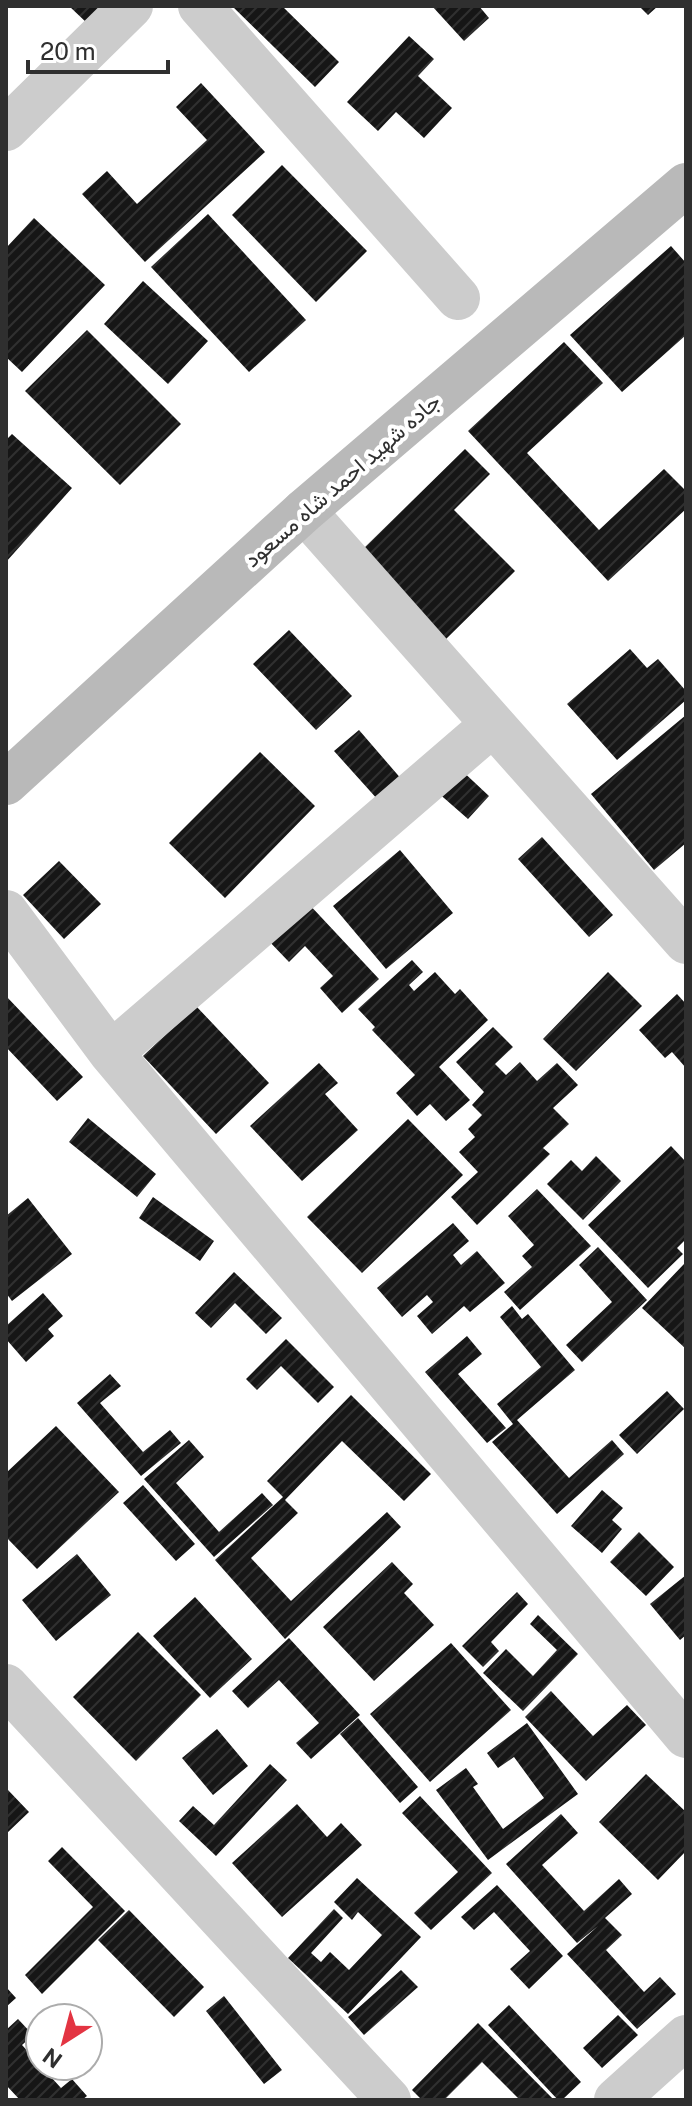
<svg xmlns="http://www.w3.org/2000/svg" width="692" height="2106" font-family="'Public Sans',Vazirmatn,sans-serif">
  <style>
    .building { fill: url(#building-hatch) }
    .lines { fill: none; stroke-linecap: round; stroke-linejoin: round }
    .minor { stroke: #ccc; stroke-width: 44 }
    .secondary { stroke: #b9b9b9; stroke-width: 44 }
    .labels { text-anchor: middle; dominant-baseline: central; stroke-width: 8; stroke-linejoin: round; paint-order: stroke }
    .street-label { font-size: 22px; fill: #2f2f2f; stroke: #fff }
  </style>
  <defs>
    <pattern id="building-hatch" width="6" height="6" patternUnits="userSpaceOnUse" patternTransform="scale(2)"><rect width="6" height="6" fill="#161616"/><path d="M-1 1l2-2M0 6l6-6M5 7l2-2" fill="none" stroke="#303030"/></pattern>
  </defs>
  <rect width="100%" height="100%" fill="#fff"/>
  <path class="building" d="M69,6H105L88,24Z
    M232,6H282L339,62L315,87Z
    M432,6H479L489,18L464,41Z
    M639,6H658L648,15Z
    M409,36L434,59L418,76L452,108L424,138L396,112L378,131L347,102Z
    M201,83L265,152L145,262L82,194L107,171L137,204L207,140L176,107Z
    M282,165L367,251L316,302L232,215Z
    M208,214L306,320L249,372L151,267Z
    M34,218L105,285L22,372L6,357V248Z
    M671,246L686,263V335L622,392L570,335Z
    M143,281L208,341L168,384L104,324Z
    M87,330L181,424L120,485L25,391Z
    M564,342L603,383L527,453L599,530L664,469L686,491V509L608,581L468,431Z
    M12,434L72,488L6,562V440Z
    M465,449L490,474L454,510L515,571L445,640L359,553Z
    M289,630L352,696L316,730L253,664Z
    M630,649L647,668L658,659L686,691V700L617,760L567,704Z
    M686,715V843L654,870L591,794Z
    M359,730L403,781L379,801L334,751Z
    M260,752L315,806L225,898L169,843Z
    M458,767L489,796L468,819L436,791Z
    M542,837L613,915L589,937L518,859Z
    M400,850L453,913L386,969L333,906Z
    M59,861L101,904L64,939L23,895Z
    M306,901L379,979L342,1013L320,988L333,976L305,946L289,962L266,938Z
    M412,960L423,972L409,985L414,991L435,972L455,994L460,989L488,1020L439,1067L470,1100L446,1121L430,1104L417,1116L396,1093L415,1075L372,1030L375,1027L358,1009Z
    M608,972L642,1006L576,1071L543,1039Z
    M677,994L686,1004V1068L672,1052L665,1058L639,1030Z
    M6,996L83,1077L57,1101L6,1047Z
    M196,1006L269,1083L216,1134L143,1056Z
    M493,1027L513,1047L495,1064L506,1075L520,1062L537,1081L557,1063L578,1085L553,1108L569,1124L543,1148L550,1154L477,1225L451,1197L478,1172L459,1152L475,1137L468,1129L482,1115L472,1105L484,1092L456,1062Z
    M319,1063L338,1083L325,1094L358,1130L302,1181L250,1126Z
    M88,1118L156,1174L137,1197L69,1142Z
    M408,1119L463,1175L362,1273L307,1217Z
    M671,1146L686,1162V1239L677,1248L683,1254L648,1288L588,1225Z
    M596,1156L621,1181L583,1220L547,1184L571,1160L582,1171Z
    M537,1189L591,1246L520,1310L504,1292L532,1267L522,1256L534,1245L508,1216Z
    M153,1197L214,1241L200,1261L139,1218Z
    M28,1198L72,1254L12,1301L6,1293V1216Z
    M453,1223L469,1241L453,1255L461,1265L477,1251L505,1283L470,1312L464,1306L432,1334L417,1316L433,1302L427,1295L402,1317L377,1288Z
    M598,1247L647,1300L582,1362L566,1345L612,1302L579,1265Z
    M684,1264L686,1265V1349L642,1308Z
    M234,1272L282,1318L266,1334L235,1303L211,1328L195,1313Z
    M43,1293L63,1316L48,1329L54,1336L26,1362L6,1339V1326Z
    M512,1306L522,1319L528,1314L575,1370L517,1420L569,1478L612,1440L624,1454L557,1514L492,1442L513,1424L497,1404L541,1367L500,1317Z
    M467,1336L482,1354L458,1374L506,1428L487,1443L425,1372Z
    M286,1339L334,1387L318,1403L281,1366L257,1390L246,1379Z
    M110,1374L121,1386L100,1403L143,1452L170,1430L181,1443L141,1476L77,1403Z
    M667,1391L684,1409L637,1454L619,1435Z
    M351,1395L431,1474L404,1501L342,1441L285,1500L298,1513L251,1558L291,1601L387,1512L401,1527L285,1639L215,1560L283,1497L267,1481Z
    M56,1426L119,1492L37,1569L6,1537V1473Z
    M189,1440L204,1457L176,1483L219,1532L262,1493L273,1505L214,1557L144,1479Z
    M143,1485L195,1544L176,1561L123,1503Z
    M602,1490L623,1508L612,1520L622,1529L602,1553L571,1526Z
    M639,1532L674,1567L646,1596L610,1562Z
    M77,1554L111,1595L56,1641L22,1600Z
    M392,1562L413,1584L404,1593L434,1625L374,1681L323,1627Z
    M686,1575V1635L680,1640L650,1604Z
    M517,1592L528,1604L491,1642L499,1651L483,1667L462,1646Z
    M195,1597L252,1659L210,1698L153,1636Z
    M538,1615L578,1654L523,1711L483,1673L506,1649L533,1676L557,1650L530,1624Z
    M138,1632L201,1695L136,1761L73,1697Z
    M289,1638L360,1715L311,1759L296,1743L319,1723L279,1680L248,1708L232,1691Z
    M451,1643L511,1710L430,1782L370,1714Z
    M551,1691L593,1736L627,1705L646,1725L586,1781L525,1717Z
    M358,1718L418,1787L400,1803L340,1734Z
    M527,1723L578,1794L488,1860L436,1790L466,1768L478,1784L473,1787L503,1829L544,1798L514,1757L498,1768L487,1753Z
    M217,1729L248,1766L213,1795L182,1758Z
    M270,1764L287,1780L216,1856L179,1821L193,1806L214,1825Z
    M646,1774L686,1812V1851L658,1880L599,1822Z
    M8,1790L29,1812L6,1834V1792Z
    M420,1796L492,1873L431,1930L414,1913L458,1872L402,1813Z
    M297,1804L327,1837L341,1823L362,1845L282,1917L232,1863Z
    M561,1814L578,1833L542,1865L584,1911L619,1879L632,1894L605,1918L622,1935L606,1950L644,1992L660,1977L676,1994L637,2029L567,1954L598,1926L577,1943L506,1864Z
    M62,1847L125,1911L42,1994L25,1975L93,1907L48,1861Z
    M357,1878L421,1937L348,2014L288,1958L334,1909L343,1918L311,1953L321,1962L330,1952L349,1970L382,1935L358,1912L352,1920L334,1902Z
    M497,1885L563,1956L529,1989L510,1969L530,1951L494,1912L474,1930L461,1917Z
    M129,1910L204,1987L174,2017L98,1940Z
    M401,1970L418,1987L364,2035L348,2017Z
    M6,1987L16,1998L6,2007Z
    M224,1996L282,2070L264,2084L206,2011Z
    M509,2005L581,2082L562,2100H558L488,2025Z
    M618,2015L638,2035L602,2068L583,2048Z
    M18,2019L33,2035L22,2045L61,2088L72,2079L87,2096L82,2100H20L6,2085V2030Z
    M478,2023L554,2100H520L482,2062L444,2100H422L412,2090Z"/>
  <g class="lines">
    <path class="minor" d="M200,6L458,298
      M6,129L131,6
      M304,511L686,942
      M6,912L111,1053L686,1736
      M111,1053L492,725
      M6,1686L389,2100
      M616,2100L686,2037"/>
    <path class="secondary" d="M6,783L304,511L686,185"/>
  </g>
  <g class="labels">
    <g class="street-label">
      <text transform="translate(342 480) rotate(-41)">جاده شهيد احمد شاه مسعود</text>
    </g>
  </g>
  <rect width="692" height="2106" fill="none" stroke="#2f2f2f" stroke-width="16"/>
  <g transform="translate(64 2042) rotate(216)"><circle r="38" fill="#ffffff" stroke="#acacac" stroke-width="2"/>
  <path d="M0-6L14 30L0 20L-14 30Z" fill="#e33442"/>
  <text y="-12" font-size="22" font-weight="bold" text-anchor="middle" fill="#2f2f2f">N</text>
  </g>
  <path d="M28 60v12h140v-12" fill="none" stroke="#2f2f2f" stroke-width="4"/>
  <text x="40" y="60" font-size="24" fill="#2f2f2f" stroke="#ffffff" stroke-width="6" paint-order="stroke">20 m</text>
</svg>
